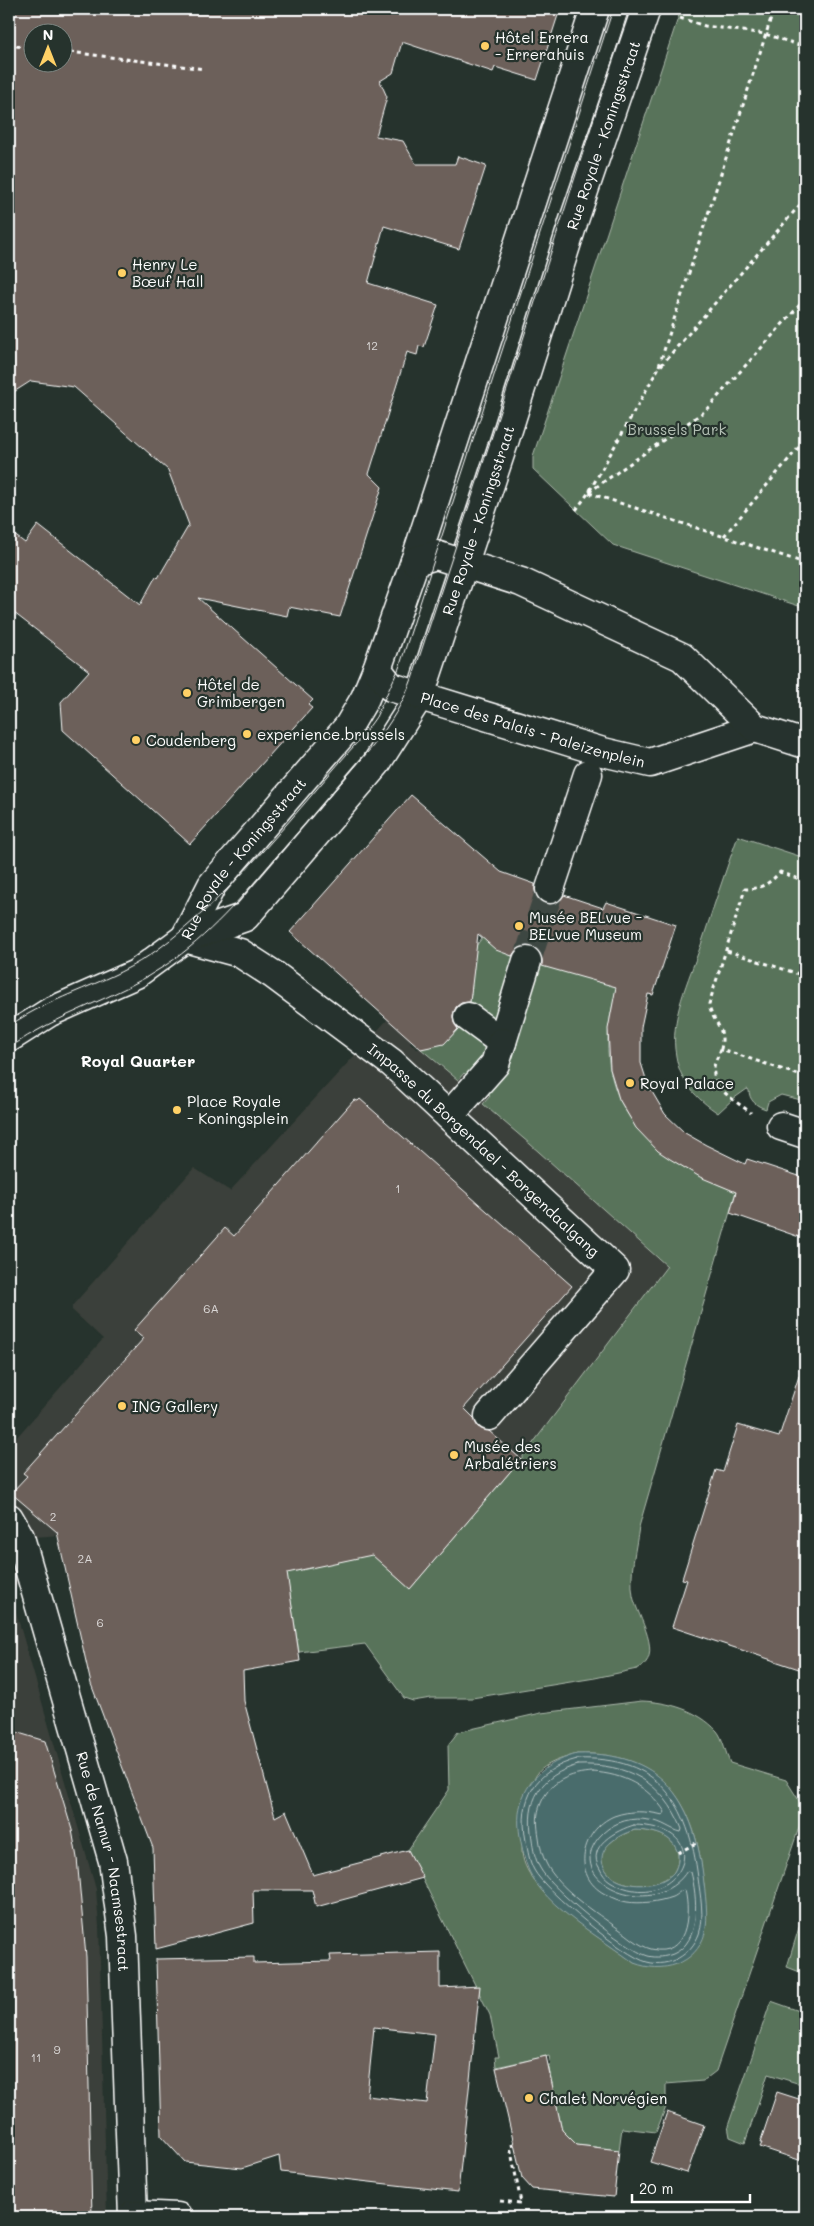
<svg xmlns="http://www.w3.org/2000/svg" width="814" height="2226" font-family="Mali,sans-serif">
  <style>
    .built { fill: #3b403a }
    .green { fill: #58735a; stroke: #acb9ac; fill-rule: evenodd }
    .water { fill: #486c6c; stroke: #91a7a7; fill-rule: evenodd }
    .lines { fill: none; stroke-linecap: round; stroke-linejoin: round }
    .shore { stroke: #b6c4c4; stroke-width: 1 }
    .building { fill: #6c605a; stroke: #fff; fill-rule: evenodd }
    .minor-tunnel { stroke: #3c4742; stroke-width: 28; stroke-dasharray: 28 14; stroke-linecap: butt }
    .minor-casing { stroke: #fff; stroke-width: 31 }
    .major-casing { stroke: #fff; stroke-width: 31 }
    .path { stroke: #fff; stroke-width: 3; stroke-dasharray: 4 4; stroke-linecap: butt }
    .minor { stroke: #26332d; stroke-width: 28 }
    .major { stroke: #26332d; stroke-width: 28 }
    .tram { stroke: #fff; stroke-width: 1 }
    .poi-dot { fill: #ffd166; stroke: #26332d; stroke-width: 2 }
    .labels { text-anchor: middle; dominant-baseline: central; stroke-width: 4.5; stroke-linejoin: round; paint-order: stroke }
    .number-label { font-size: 12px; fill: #dad7d6 }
    .poi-label { font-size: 15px; fill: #fff; stroke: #26332d; text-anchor: start }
    .street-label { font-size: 15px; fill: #fff; stroke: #26332d }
    .park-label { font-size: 15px; fill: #b4c0b5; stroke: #26332d }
    .neighbourhood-label { font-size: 16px; font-weight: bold; fill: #fff; stroke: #26332d }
  </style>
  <rect width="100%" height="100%" fill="#26332d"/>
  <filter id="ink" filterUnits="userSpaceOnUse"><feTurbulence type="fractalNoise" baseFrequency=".02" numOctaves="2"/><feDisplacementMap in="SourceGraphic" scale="10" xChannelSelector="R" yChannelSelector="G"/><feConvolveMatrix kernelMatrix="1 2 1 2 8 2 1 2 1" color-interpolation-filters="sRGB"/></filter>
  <g filter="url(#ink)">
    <path class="built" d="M388,1019L411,1040L410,1043L417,1049H421L457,1079L464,1072L490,1096L485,1103L667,1266L521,1459L410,1589L356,1540L60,1535L35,1537L22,1512L12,1502L9,1505V1446L103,1339L72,1310V1306L194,1168L230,1191Z
      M9,1545L20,1583L9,1588L96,1889L99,1926L107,2217H9Z"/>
    <path class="green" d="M681,9H805V608L613,545L533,469V456Z
      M738,836L805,858V1101L781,1095L768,1102L766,1109C756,1106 749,1100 749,1090L747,1089L733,1099L718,1113C697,1099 680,1082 676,1056C669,1020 689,979 701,945C713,908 725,872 738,836Z
      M483,932L510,955L618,987C583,1090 642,1159 736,1191L639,1527C636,1549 629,1574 633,1596C637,1616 666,1657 637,1669L595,1678L472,1698H431L413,1701L404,1698L365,1644L299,1652L283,1552L356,1540L410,1589L521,1459L667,1266L530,1144L483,1104L490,1096L464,1073L458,1080L421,1049L448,1040L468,1017L472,985L458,970L482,938Z
      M642,1701C668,1702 698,1710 717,1731C723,1738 726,1754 730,1763L786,1780L805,1810L716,2071L703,2081L666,2084V2107L656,2132L622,2128L619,2150L577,2145L562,2130L548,2065H551L549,2056L496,2067L495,2057H499L490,2015L408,1850L449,1790L448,1745L458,1732L541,1713ZM577,1754C656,1751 693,1796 702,1871C705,1891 707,1912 705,1932L634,1963C604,1939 521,1892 522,1849C523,1835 528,1819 530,1804C532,1796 533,1786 535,1778C540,1764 564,1758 577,1754Z
      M635,1830C653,1831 673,1834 678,1854C679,1860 677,1867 674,1872C661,1888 624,1889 610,1875C587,1853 615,1836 635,1830Z
      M805,1908V1974L787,1967Z
      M771,2001L805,2013V2082L797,2083L768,2074L745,2143L730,2137L728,2126Z"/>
    <path class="water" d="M577,1754C660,1751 693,1798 703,1875C705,1893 709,1916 705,1933C696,1965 662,1974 634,1963C603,1939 545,1907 529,1871C525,1862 523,1852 521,1842C518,1827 517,1812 523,1797C533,1773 552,1761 577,1754ZM635,1830C653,1831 673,1834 678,1854C679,1860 677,1867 674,1872C661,1888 624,1889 610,1875C588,1853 616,1835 635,1830Z"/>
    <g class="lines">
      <path class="shore" d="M577,1759C659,1755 689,1804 698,1878C700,1894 705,1918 699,1934C691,1955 669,1968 647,1962C625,1957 545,1891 534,1870C529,1861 528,1851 526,1841C518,1799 535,1770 577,1759Z
        M578,1765C628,1763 663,1782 682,1829L681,1832C671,1830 662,1821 649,1820C632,1817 616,1821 603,1833C555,1879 653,1924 687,1871L691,1872C697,1896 702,1942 673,1954C665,1957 656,1958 648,1956C626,1950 550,1888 540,1868C535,1859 533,1849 532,1839C525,1801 540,1775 578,1765Z
        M593,1772C623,1774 648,1786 665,1812L663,1815C646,1811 631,1810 614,1816C581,1830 571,1876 605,1894C612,1897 620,1901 627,1902C641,1904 658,1902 672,1897C677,1895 680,1890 685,1890C691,1915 687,1958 651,1949C639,1946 628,1935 619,1929C596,1913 557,1887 546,1863C542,1855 540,1846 539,1837C537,1825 536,1814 541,1803C550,1781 570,1773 593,1772Z
        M634,1825C726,1827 674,1920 610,1881C605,1878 602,1873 600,1869C585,1846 617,1830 634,1825Z"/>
    </g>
    <path class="building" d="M9,9H560L537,80L495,67L493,72L402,42L393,73L380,81L387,97L376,136L403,141L416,164H455L458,156L486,166L459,249L384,226L368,283L438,305L424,347L419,346L417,355L407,352L369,474L382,487L340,617L289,607L287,616L198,598L313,700L308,705L312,708L190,844L63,730L61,702L89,671L9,609V531L25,543L38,525L140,605L156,576L158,578L189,525L168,470L74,387L31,381L9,395ZM32,32H62V62H32Z
      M411,795L501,872L535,884V893L538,899L545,904H554L560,901L564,895L603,908L606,902L676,925L653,995L648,994L641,1027V1063L648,1085L665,1114L685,1133L706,1145L745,1164L747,1159L805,1178V1239L730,1213L736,1192L700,1177L670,1159L658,1151L636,1128L619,1099L610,1069L608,1029L616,987L542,966V957L539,951L532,946H523L517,949L512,956L496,950L478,934L470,1002L461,1003L456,1007L453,1015L454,1023L458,1029L444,1044L421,1049L290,932Z
      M360,1099L572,1286L464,1408L474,1418L478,1427L489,1431L521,1459L410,1589L372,1555L287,1573L300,1661L243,1671L244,1701L275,1817L286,1811L313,1875L408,1850L423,1878L316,1907L312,1890H253L254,1923L156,1949L153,1848L91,1684L57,1532L11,1493L27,1476L23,1473L144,1338L134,1330L225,1228L234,1236L354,1100L358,1101Z
      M799,1376L805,1377V1671L672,1627L687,1580L682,1579L716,1470L723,1472L738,1425L779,1437Z
      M9,1730L45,1741L72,1830L77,1858L86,1957L92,2217H9Z
      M440,1952V1988L480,1986L458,2192L281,2172L279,2156L242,2168L185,2162L161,2136L156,1959L254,1957V1963L331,1961L330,1955ZM374,2027L435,2034L427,2103L367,2096Z
      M546,2056L562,2130L577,2145L619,2150L614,2197L532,2189L522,2178L496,2068Z
      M777,2092L805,2101V2162L760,2147L762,2143H760Z
      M667,2112L704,2125L687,2173L650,2162Z"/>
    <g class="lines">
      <path class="minor-tunnel" d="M527,961L550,889"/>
      <g class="minor-casing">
        <g id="minor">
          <path d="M550,889L588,774"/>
          <path id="s1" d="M185,938L240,953L274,975L392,1063L615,1270L489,1416"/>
          <path id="s2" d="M185,938L212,885L348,727L365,698L377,669"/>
          <path d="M468,1017L502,1042L527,961"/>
          <path d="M9,1038L50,1012L136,974L185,938L245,917L376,764L420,695"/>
          <path d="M449,1116L495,1064L502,1042"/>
          <path d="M781,1126L805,1134"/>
          <path id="s3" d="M9,1518L20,1537L113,1861L123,1936L133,2217"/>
          <path d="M133,2215L178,2217"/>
        </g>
      </g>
      <g class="major-casing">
        <g id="major">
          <path id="s4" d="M595,9L415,561L377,669L391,687L603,752L650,763L755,728"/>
          <path d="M415,561L436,555L521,582L639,637L682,657L755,728L805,744"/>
          <path id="s5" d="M420,695L505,439L574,220L646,9"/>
        </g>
      </g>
      <path class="path" d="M680,18L705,26L765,34L805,47
        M16,46L32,48
        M62,51L204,69
        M659,366L774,9
        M589,492L705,411L805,299
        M589,493L805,563
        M576,510L589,492L658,369L805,199
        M724,536L805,440
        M805,881L780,872C769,884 761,889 745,889L709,1004C712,1023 726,1025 721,1049L805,1077
        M727,951L805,976
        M721,1049C719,1055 714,1062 714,1068C711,1089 738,1102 751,1113
        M678,1853L698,1842
        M500,2201L521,2203L510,2146L514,2145"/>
      <use href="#minor" class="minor"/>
      <use href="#major" class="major"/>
      <path class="tram" d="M9,1026C54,994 111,984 157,950C236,892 296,811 361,738L376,717L399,668L613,9
        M9,1048C58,1013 116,999 166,965C208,937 243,896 276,857C309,820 341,783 373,746C390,724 404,702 413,676L492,436L629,9"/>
    </g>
  </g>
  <g class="poi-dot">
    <circle cx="485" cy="46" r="5"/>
    <circle cx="122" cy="273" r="5"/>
    <circle cx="187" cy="693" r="5"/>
    <circle cx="247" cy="734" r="5"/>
    <circle cx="136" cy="740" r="5"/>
    <circle cx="519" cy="926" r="5"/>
    <circle cx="630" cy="1083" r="5"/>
    <circle cx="177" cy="1110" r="5"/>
    <circle cx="122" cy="1406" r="5"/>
    <circle cx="454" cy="1455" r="5"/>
    <circle cx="529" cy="2098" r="5"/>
  </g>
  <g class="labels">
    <g class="number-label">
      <text x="372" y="345">12</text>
      <text x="398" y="1188">1</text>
      <text x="211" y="1308">6A</text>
      <text x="53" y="1516">2</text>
      <text x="85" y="1558">2A</text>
      <text x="100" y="1622">6</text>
      <text x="57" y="2049">9</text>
      <text x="36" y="2057">11</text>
    </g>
    <g class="poi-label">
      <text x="495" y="37">Hôtel Errera<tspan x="495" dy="17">- Errerahuis</tspan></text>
      <text x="132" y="264">Henry Le<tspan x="132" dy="17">Bœuf Hall</tspan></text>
      <text x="197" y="684">Hôtel de<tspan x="197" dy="17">Grimbergen</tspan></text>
      <text x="257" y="734">experience.brussels</text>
      <text x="146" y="740">Coudenberg</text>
      <text x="529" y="917">Musée BELvue -<tspan x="529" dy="17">BELvue Museum</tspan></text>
      <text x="640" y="1083">Royal Palace</text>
      <text x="187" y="1101">Place Royale<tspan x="187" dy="17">- Koningsplein</tspan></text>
      <text x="132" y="1406">ING Gallery</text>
      <text x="464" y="1446">Musée des<tspan x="464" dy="17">Arbalétriers</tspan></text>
      <text x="539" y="2098">Chalet Norvégien</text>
    </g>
    <g class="street-label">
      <text stroke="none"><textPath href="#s5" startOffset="589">Rue Royale - Koningsstraat</textPath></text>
      <text stroke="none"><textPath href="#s5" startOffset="184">Rue Royale - Koningsstraat</textPath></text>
      <text stroke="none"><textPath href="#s4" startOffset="866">Place des Palais - Paleizenplein</textPath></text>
      <text stroke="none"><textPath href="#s2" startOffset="99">Rue Royale - Koningsstraat</textPath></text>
      <text stroke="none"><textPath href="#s1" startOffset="371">Impasse du Borgendael - Borgendaalgang</textPath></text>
      <text stroke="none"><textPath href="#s3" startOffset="358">Rue de Namur - Naamsestraat</textPath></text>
    </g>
    <g class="park-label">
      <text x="677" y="429">Brussels Park</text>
    </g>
    <g class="neighbourhood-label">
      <text x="138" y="1060">Royal Quarter</text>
    </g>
  </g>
  <rect width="814" height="2226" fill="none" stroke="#26332d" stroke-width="30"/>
  <rect x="15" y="15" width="784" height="2196" fill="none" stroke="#fff" stroke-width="2" filter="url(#ink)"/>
  <g transform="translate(48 48)"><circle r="24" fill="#26332d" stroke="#7d8581"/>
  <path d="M0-4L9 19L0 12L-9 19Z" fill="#ffd166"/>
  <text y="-8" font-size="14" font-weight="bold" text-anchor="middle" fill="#ffffff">N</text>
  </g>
  <path d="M632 2194v8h118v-8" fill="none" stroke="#ffffff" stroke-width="2.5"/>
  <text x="639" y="2194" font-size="15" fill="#ffffff" stroke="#26332d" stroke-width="4" paint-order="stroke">20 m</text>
</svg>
